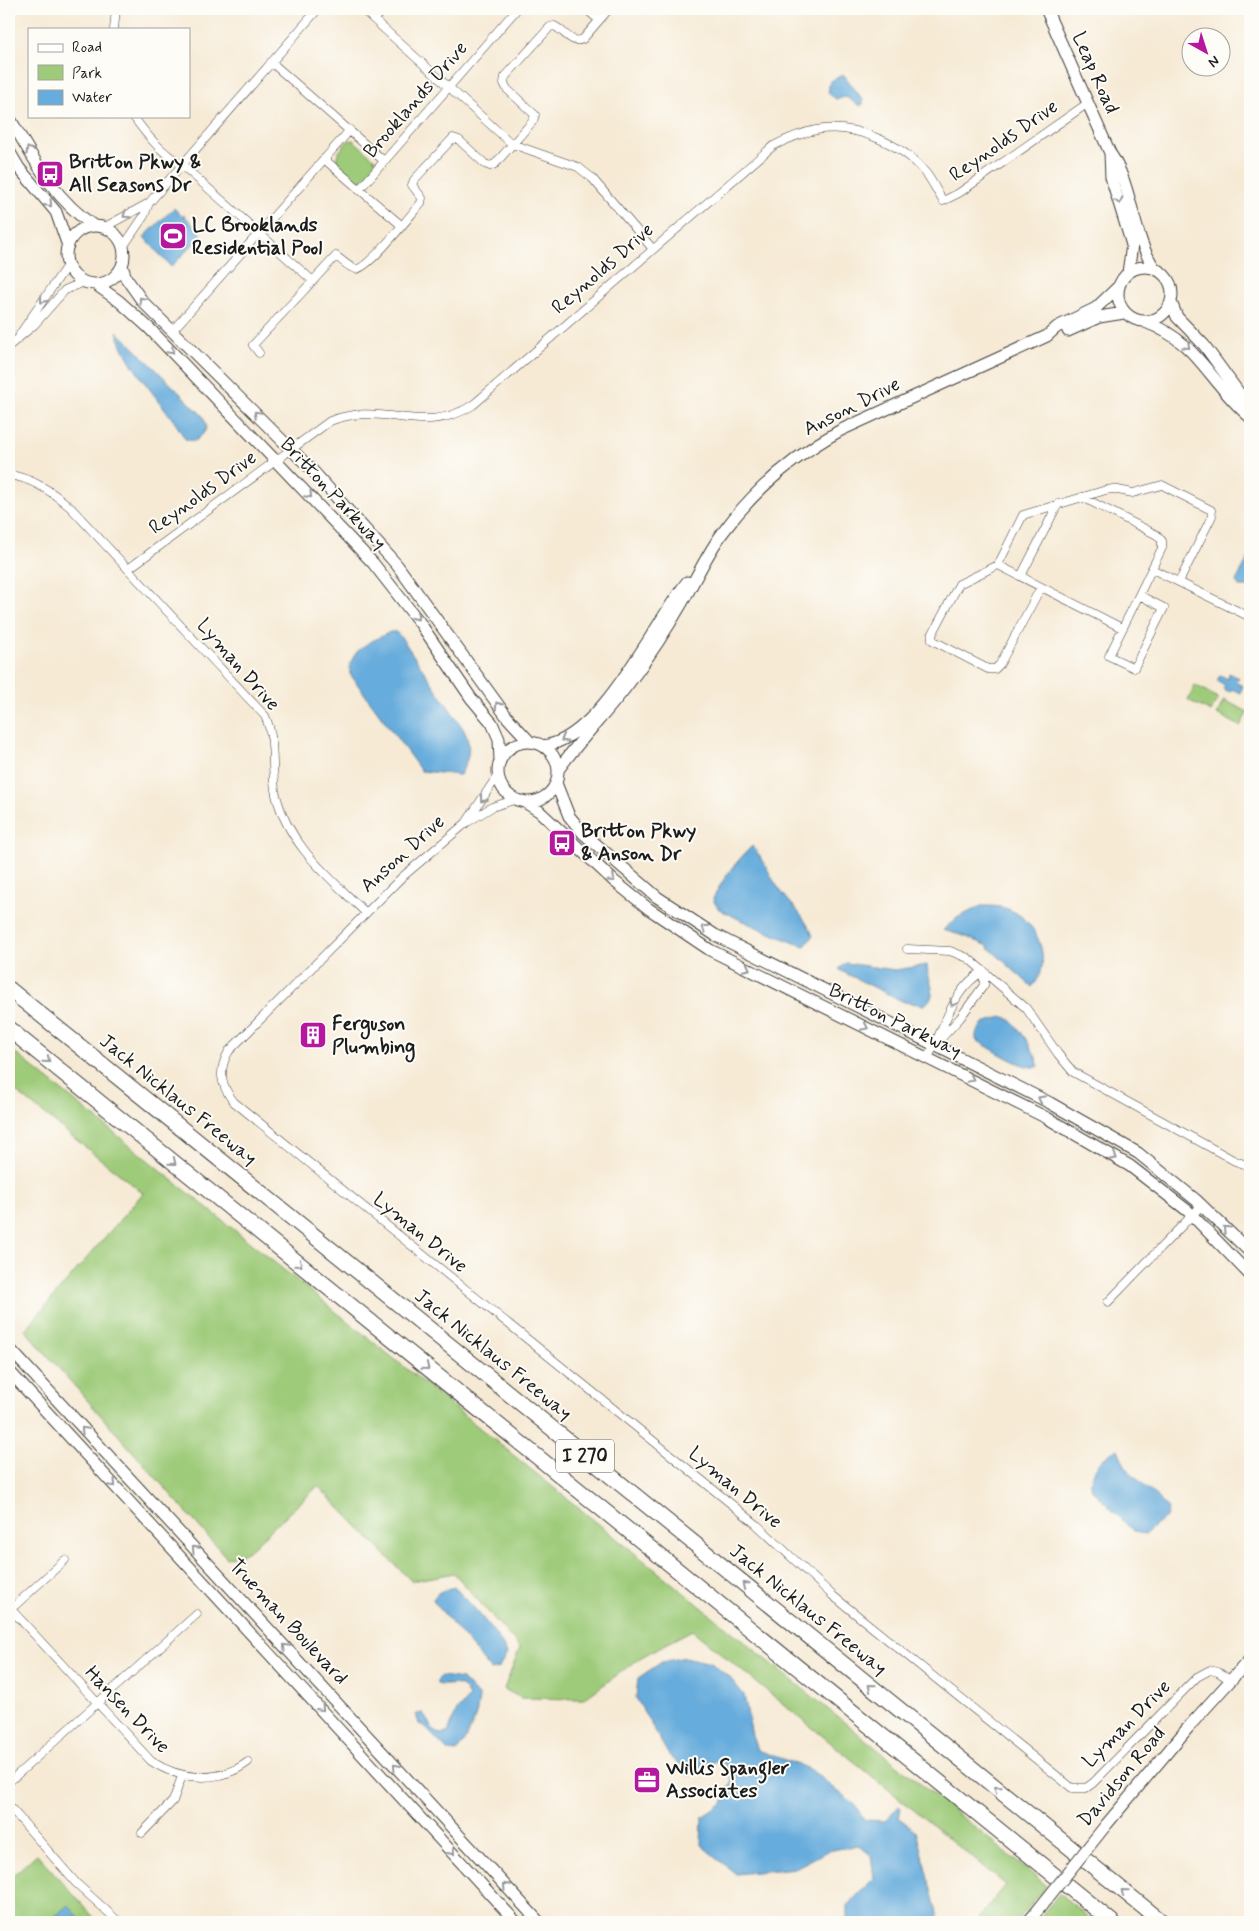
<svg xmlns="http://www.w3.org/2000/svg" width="1259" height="1931" font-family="Mynerve,sans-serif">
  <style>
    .green { fill: #9ecb79; stroke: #5d744a }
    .water { fill: #66acdc; stroke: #41647c }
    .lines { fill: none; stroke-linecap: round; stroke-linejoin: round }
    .street-casing { stroke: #3d3b38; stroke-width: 9 }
    .secondary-casing { stroke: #3d3b38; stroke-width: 13 }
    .highway-casing { stroke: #3d3b38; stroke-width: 17 }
    .street { stroke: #fff; stroke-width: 8 }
    .secondary { stroke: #fff; stroke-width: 11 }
    .highway { stroke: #fff; stroke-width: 15 }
    .secondary-bridge-casing { stroke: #3d3b38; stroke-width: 13; stroke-linecap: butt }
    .secondary-bridge { stroke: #fff; stroke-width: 11 }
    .oneway { stroke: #999 }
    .labels { text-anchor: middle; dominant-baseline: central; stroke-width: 4; stroke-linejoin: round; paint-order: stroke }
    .shield { fill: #fdfcf7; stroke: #605f5e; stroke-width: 1 }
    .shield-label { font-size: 19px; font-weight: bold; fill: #1c1c1c }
    .street-label { font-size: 20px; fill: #1c1c1c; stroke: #fdfcf7 }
    .poi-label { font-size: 20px; font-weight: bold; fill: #1c1c1c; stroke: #fdfcf7; text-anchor: start }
  </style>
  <rect width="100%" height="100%" fill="#fdfcf7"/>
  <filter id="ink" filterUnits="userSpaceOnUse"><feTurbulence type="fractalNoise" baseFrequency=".02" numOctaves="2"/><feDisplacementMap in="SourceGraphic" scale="10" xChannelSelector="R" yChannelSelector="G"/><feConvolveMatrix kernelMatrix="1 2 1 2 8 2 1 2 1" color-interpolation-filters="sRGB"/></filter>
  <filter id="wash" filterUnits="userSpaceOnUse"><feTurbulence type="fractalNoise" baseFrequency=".0096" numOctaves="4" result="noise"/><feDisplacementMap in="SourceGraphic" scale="20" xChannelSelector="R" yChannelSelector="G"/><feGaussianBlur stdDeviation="1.12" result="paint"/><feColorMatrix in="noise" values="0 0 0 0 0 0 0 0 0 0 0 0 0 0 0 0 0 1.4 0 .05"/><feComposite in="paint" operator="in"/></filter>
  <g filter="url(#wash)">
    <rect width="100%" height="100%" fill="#f6ead5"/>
    <path class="green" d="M353,140L375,159C376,170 366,181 355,181L335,164L338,153L348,141Z
      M1195,685L1218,698L1211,712L1188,700Z
      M1224,700L1248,712L1240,726L1217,714Z
      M9,1048L1047,1886L1016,1922H976L1006,1885L692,1630L643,1656L584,1699L521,1698L504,1689L520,1648L454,1573L411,1581L318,1486L247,1552L227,1558L25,1330L143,1193L9,1086Z
      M37,1854L98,1922H9V1879Z
      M1059,1894H1060L1094,1922H1036Z"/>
    <path class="water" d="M844,75L863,100V104L860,106L846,97L836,99L828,93L830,81Z
      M174,208L182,216L184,215L202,235L171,267L144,237Z
      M117,331L202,415C209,427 207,432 195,441L185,439C165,402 128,372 117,331Z
      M1250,556V587H1239L1236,581Z
      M390,632H396L401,637L464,730C472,748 469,758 460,775L421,771L350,674C348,649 371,642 390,632Z
      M1229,673L1239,678L1235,682L1243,686L1240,693L1232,689L1230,692L1223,689L1225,685L1217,681L1220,675L1228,679Z
      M752,846C763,858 768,872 777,886C789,903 806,917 813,936L805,946C795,945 728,915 719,909C716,906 715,903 713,899C722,879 737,861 752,846Z
      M981,906C994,906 1005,906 1016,913C1040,927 1053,965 1032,987L986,945L964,936L943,930L957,918Z
      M846,963L895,970L927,965C927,982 941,993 924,1005L904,1002L843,972L839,969Z
      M1002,1017C1005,1017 1007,1017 1009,1019C1017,1023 1041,1060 1038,1067C1022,1070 991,1048 976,1040V1034L983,1023Z
      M1118,1449L1126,1468L1168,1508L1167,1516L1145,1534L1134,1532L1092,1490C1087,1473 1102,1457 1118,1449Z
      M454,1587C467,1599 502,1638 507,1654L499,1668L491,1670L435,1603L433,1599L439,1592Z
      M685,1657L711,1663L731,1679L744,1695L752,1736L757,1750L810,1769L854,1804L865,1820L885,1821L899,1806L901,1808L899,1818L916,1831L938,1917L937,1922H848V1905L874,1878L871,1855L858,1845L828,1851L795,1868L736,1874L701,1845L702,1817L723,1803L732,1780L724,1763L710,1762L689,1776L668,1754L636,1698L638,1678L662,1662Z
      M442,1676L462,1679L479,1697C478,1717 468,1736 457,1752L448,1751L424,1726L419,1724L416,1714L423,1713L433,1730L440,1734L448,1733L456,1712L469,1697C460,1677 452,1688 437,1684V1680Z
      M68,1905L80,1919L76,1922H49Z"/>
  </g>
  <g filter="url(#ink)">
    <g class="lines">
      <g class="street-casing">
        <path id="street" d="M362,9L512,144L578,167L592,178L652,248
          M586,9L599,20
          M374,19L384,9
          M114,29L116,9
          M271,62L384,161
          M133,116C147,136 161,152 182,165L313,281
          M324,159L401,225
          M359,190L517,9
          M103,228L149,203
          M123,247L144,216L149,203L318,9
          M173,330L350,130
          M20,334L68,264
          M9,346L34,325L65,290L84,282
          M259,353L253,345L336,256C342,260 349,268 356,269C369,269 411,214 421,203L422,198L412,185L414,180L453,138L459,140L485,164L490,166L495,164L533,121L535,115L507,89L504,83L505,77L550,27L554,26C564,30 571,45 583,39L609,9
          M9,475C33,478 53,492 71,508L265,716C277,742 270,768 276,795C288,845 330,878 366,913
          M1082,497L1157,535L1162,541V548L1109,656L1134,668L1164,608L1139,595
          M998,565L1023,515L1106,490L1113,489L1133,493L1162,485L1211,510L1212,516L1179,582
          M128,569L330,421C384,400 421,438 473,405L773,146C787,139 801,133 816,130C854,123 901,143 925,172C932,180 937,192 943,201L959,193L1088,103
          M1152,569L1250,617
          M1021,576L1058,504
          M1041,587L1000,664L995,669H988L932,640V635L959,584L998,565L1122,628
          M517,799L492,807L466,823L401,878L229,1051C218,1070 220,1085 234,1102L756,1524L832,1595L1072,1788H1086L1093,1783L1197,1677L1210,1670L1218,1672L1230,1680
          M466,823L498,775
          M907,949L950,951L968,958L1026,1008L1058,1054L1073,1072L1235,1161L1250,1166
          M938,1042L960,1018L984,985V971
          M928,1057C946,1027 951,989 984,971
          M1108,1302L1202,1205
          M9,1607L151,1761C180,1780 218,1784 248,1762
          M11,1609L65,1560
          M9,1782L197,1614
          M9,1806L76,1883L119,1922
          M142,1833L173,1801L182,1776"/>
      </g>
      <g class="secondary-casing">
        <path id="secondary" d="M1046,9L1110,153C1134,188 1131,234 1155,269
          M9,117C34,159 53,198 94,226
          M9,151L19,168L56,212L68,246
          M1110,153L1111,177L1132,245L1128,273
          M66 255a29 29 0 1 1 58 0a29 29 0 1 1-58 0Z
          M122,266L126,278L143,302L312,470L397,565L507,717L530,742
          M1118 294a27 27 0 1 1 54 0a27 27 0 1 1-54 0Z
          M95,284L119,301L149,328L373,563L420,623L471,698L492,723L499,739L500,761
          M1171,302L1177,317L1204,345L1250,408
          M1145,322C1200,342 1210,384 1250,417
          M1068,331L1099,317L1124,313
          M498 772a30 30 0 1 1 60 0a30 30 0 1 1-60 0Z
          M543,746C600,740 653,625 687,582
          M558,770C581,738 609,711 632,679C650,655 667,629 682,603C696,579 707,553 724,531C755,489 796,455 841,430L1047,336L1057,327L1096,308L1118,287
          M556,783L569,816L583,833L657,897L715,935L1050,1103L1138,1153L1196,1200L1250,1252
          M523,801L539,811L614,881L649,909L710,950L1047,1118L1130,1166L1188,1211L1250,1275
          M9,1348L539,1922
          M9,1371L516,1922
          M1106,1825L1192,1723L1250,1659
          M1028,1922L1038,1910"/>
      </g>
      <g class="highway-casing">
        <path id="highway" d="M9,989L1162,1922
          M9,1029L1112,1922"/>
      </g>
      <use href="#street" class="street"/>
      <use href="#secondary" class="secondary"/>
      <use href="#highway" class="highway"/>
      <g class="secondary-bridge-casing">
        <path id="secondary-bridge" d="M1038,1910L1106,1825"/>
      </g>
      <use href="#secondary-bridge" class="secondary-bridge"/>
    </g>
    <defs><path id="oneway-chevron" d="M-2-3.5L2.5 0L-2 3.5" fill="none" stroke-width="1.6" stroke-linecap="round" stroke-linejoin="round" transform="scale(1.25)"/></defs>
    <g class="oneway">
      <use href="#oneway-chevron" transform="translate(29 150) rotate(-121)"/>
      <use href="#oneway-chevron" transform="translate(1119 201) rotate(72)"/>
      <use href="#oneway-chevron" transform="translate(49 204) rotate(48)"/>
      <use href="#oneway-chevron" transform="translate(126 215) rotate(147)"/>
      <use href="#oneway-chevron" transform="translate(43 300) rotate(128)"/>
      <use href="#oneway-chevron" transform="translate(142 300) rotate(-132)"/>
      <use href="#oneway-chevron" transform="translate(1187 346) rotate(42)"/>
      <use href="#oneway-chevron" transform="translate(171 351) rotate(46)"/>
      <use href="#oneway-chevron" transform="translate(257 414) rotate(-135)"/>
      <use href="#oneway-chevron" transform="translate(309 495) rotate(46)"/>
      <use href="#oneway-chevron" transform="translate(416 617) rotate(52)"/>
      <use href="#oneway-chevron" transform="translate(498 705) rotate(-125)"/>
      <use href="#oneway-chevron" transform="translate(564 739) rotate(152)"/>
      <use href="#oneway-chevron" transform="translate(483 799) rotate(128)"/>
      <use href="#oneway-chevron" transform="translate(612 879) rotate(42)"/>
      <use href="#oneway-chevron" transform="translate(705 928) rotate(-147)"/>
      <use href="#oneway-chevron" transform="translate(747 968) rotate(27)"/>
      <use href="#oneway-chevron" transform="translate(953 1003) rotate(121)"/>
      <use href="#oneway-chevron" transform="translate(865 1027) rotate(26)"/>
      <use href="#oneway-chevron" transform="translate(47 1060) rotate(39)"/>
      <use href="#oneway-chevron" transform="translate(971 1079) rotate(27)"/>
      <use href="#oneway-chevron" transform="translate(1041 1099) rotate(-153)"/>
      <use href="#oneway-chevron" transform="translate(1114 1157) rotate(30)"/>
      <use href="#oneway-chevron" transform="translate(173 1162) rotate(39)"/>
      <use href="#oneway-chevron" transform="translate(1226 1229) rotate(-136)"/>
      <use href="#oneway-chevron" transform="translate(299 1264) rotate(39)"/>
      <use href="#oneway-chevron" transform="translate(426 1367) rotate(39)"/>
      <use href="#oneway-chevron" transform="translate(84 1430) rotate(-133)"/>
      <use href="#oneway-chevron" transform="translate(113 1484) rotate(47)"/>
      <use href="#oneway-chevron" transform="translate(195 1549) rotate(-133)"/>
      <use href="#oneway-chevron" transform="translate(745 1585) rotate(-141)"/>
      <use href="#oneway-chevron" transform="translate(286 1647) rotate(-133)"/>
      <use href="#oneway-chevron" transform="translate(871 1687) rotate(-141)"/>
      <use href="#oneway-chevron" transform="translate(321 1708) rotate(48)"/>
      <use href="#oneway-chevron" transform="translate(396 1767) rotate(-132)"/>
      <use href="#oneway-chevron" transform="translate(997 1789) rotate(-141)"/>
      <use href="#oneway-chevron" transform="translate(452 1852) rotate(48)"/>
      <use href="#oneway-chevron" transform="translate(506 1886) rotate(-133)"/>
      <use href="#oneway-chevron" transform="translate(1124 1892) rotate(-141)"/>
    </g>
  </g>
  <defs>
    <g id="bus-square" transform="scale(1.4375)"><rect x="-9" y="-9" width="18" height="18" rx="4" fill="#b5179e" stroke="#fdfcf7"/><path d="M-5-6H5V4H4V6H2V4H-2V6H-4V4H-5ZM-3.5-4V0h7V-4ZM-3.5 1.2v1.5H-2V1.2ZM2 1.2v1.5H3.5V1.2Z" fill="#fff"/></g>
    <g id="stadium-square" transform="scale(1.4375)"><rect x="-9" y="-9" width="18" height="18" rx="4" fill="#b5179e" stroke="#fdfcf7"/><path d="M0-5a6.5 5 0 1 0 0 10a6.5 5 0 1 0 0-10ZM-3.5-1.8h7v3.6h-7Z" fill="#fff"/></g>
    <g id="building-square" transform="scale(1.4375)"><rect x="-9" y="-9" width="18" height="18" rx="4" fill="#b5179e" stroke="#fdfcf7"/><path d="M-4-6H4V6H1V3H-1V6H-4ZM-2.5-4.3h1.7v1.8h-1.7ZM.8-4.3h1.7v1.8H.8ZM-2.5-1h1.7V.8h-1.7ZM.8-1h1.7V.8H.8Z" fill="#fff"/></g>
    <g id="office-square" transform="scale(1.4375)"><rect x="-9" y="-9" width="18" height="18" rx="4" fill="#b5179e" stroke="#fdfcf7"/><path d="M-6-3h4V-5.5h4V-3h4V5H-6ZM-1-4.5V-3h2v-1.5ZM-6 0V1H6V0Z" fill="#fff"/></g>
  </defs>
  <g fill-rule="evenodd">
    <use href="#bus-square" x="50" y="174"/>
    <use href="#stadium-square" x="173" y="236"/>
    <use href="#bus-square" x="562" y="843"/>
    <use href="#building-square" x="313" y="1035"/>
    <use href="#office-square" x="647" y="1780"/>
  </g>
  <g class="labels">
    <rect class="shield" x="556" y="1439.5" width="58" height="33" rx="4"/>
    <g class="shield-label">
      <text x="585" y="1456">I 270</text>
    </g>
    <g class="street-label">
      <text transform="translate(1095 73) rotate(66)">Leap Road</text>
      <text transform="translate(416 100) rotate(-49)">Brooklands Drive</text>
      <text transform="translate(1004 141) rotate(-35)">Reynolds Drive</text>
      <text transform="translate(603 269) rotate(-41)">Reynolds Drive</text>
      <text transform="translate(852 407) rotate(-27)">Anson Drive</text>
      <text transform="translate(203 493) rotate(-36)">Reynolds Drive</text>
      <text transform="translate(333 494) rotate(47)">Britton Parkway</text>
      <text transform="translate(238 665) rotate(49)">Lyman Drive</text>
      <text transform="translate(403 854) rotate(-42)">Anson Drive</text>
      <text transform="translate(895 1021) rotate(26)">Britton Parkway</text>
      <text transform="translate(178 1100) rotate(39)">Jack Nicklaus Freeway</text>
      <text transform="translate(420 1233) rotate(39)">Lyman Drive</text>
      <text transform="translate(493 1355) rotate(39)">Jack Nicklaus Freeway</text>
      <text transform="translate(735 1488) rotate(40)">Lyman Drive</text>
      <text transform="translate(808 1610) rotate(39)">Jack Nicklaus Freeway</text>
      <text transform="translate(288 1622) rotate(47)">Trueman Boulevard</text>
      <text transform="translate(127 1710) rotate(46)">Hansen Drive</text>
      <text transform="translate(1127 1724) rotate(-45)">Lyman Drive</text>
      <text transform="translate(1122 1777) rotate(-50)">Davidson Road</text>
    </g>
    <g class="poi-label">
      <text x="69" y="162">Britton Pkwy &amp;<tspan x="69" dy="23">All Seasons Dr</tspan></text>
      <text x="192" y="225">LC Brooklands<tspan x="192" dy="23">Residential Pool</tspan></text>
      <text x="581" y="831">Britton Pkwy<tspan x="581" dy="23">&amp; Anson Dr</tspan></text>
      <text x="332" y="1024">Ferguson<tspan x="332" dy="23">Plumbing</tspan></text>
      <text x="666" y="1768">Willis Spangler<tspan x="666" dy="23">Associates</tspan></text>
    </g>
  </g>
  <rect width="1259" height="1931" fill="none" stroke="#fdfcf7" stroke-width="30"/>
  <rect x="28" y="28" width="162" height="90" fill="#fdfcf7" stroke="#a3a29f"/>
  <rect x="38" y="44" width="25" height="8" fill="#ffffff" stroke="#a3a29f"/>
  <text x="72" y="52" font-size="15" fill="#1c1c1c">Road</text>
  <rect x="38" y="65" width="25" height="15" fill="#9ecb79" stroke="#a3a29f"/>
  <text x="72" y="78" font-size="15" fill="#1c1c1c">Park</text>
  <rect x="38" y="90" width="25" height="15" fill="#66acdc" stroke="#a3a29f"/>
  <text x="72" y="102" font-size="15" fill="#1c1c1c">Water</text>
  <g transform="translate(1206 52) rotate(141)"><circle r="24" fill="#fdfcf7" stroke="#a3a29f"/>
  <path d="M0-4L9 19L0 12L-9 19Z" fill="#b5179e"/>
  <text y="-8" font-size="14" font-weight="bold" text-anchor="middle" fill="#1c1c1c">N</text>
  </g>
</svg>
